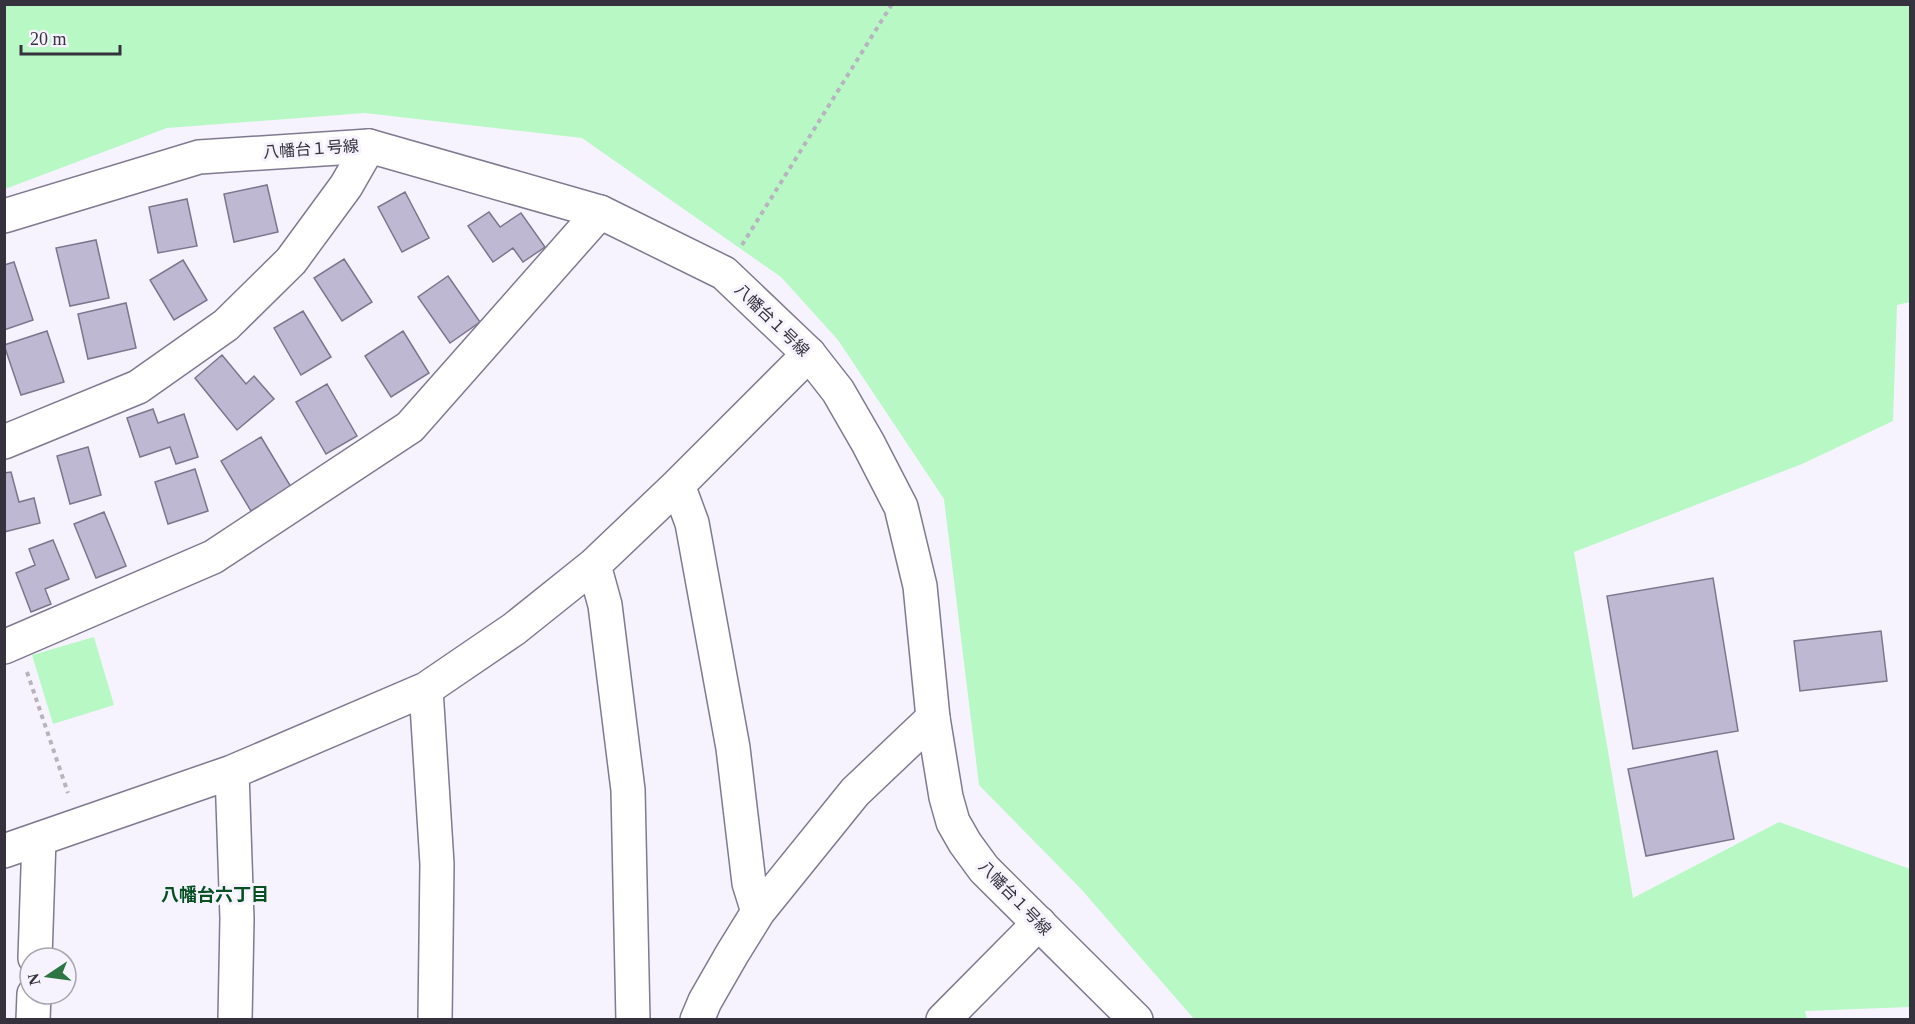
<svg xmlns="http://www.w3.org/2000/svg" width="1915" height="1024" font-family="'Times New Roman','Noto Sans JP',serif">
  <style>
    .green { fill: #b8f8c5 }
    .building { fill: #bfb8d2; stroke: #7b758d; stroke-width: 1.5 }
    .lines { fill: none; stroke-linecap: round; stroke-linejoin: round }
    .street-casing { stroke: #7f7991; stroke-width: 36 }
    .secondary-casing { stroke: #7f7991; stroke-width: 36 }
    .path { stroke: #b7b4bf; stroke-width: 4; stroke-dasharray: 4.5 4.5; stroke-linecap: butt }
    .street { stroke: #fff; stroke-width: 33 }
    .secondary { stroke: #fff; stroke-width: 33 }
    .labels { text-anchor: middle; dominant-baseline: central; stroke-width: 6; stroke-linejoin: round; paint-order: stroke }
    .street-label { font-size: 16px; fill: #35323d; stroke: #f6f3fe }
    .neighbourhood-label { font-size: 18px; font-weight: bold; fill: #075023; stroke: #f6f3fe }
  </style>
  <rect width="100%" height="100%" fill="#f6f3fe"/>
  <path class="green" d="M5,4L1910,5V302L1897,305L1893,421L1802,464L1574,552L1633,898L1779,822L1910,869V1007L1805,1011L1807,1020L1194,1019L1081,889L979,785L944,499L838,340L781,277L582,138L365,113L167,128L5,189Z
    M94,637L114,705L53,724L32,655Z"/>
  <path class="building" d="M267,185L278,232L234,242L224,194Z
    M405,192L429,238L402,252L378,207Z
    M187,199L197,246L158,253L149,207Z
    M489,212L500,227L521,213L545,247L523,262L513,248L493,262L468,226Z
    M96,240L109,298L70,306L56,248Z
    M344,259L372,302L342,321L314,278Z
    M183,260L207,300L174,320L150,280Z
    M14,262L33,320L4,330V265Z
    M448,276L480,322L450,343L418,297Z
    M126,303L136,348L88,359L78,314Z
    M303,311L331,357L301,375L274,328Z
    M47,331L64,382L21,395L4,345Z
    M403,331L429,373L391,397L365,356Z
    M222,355L246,384L254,376L274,399L237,430L195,378Z
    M327,384L357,436L326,454L296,402Z
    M153,409L158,423L184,414L198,457L176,464L170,447L140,457L127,418Z
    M261,437L291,487L251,511L221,461Z
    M88,447L101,495L70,504L57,456Z
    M195,469L208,511L168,524L155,482Z
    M11,472L19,502L34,498L40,523L4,532V473Z
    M104,512L126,566L96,578L74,524Z
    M53,540L69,579L45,589L51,604L31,612L16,573L35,565L29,549Z
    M1713,578L1738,731L1633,749L1607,596Z
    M1881,631L1887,681L1800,691L1794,641Z
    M1717,751L1734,839L1646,856L1628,769Z"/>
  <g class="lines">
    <g class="street-casing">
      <path id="street" d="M4,442L138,387L226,325L291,261L346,186L369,146
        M678,485L692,523L733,748L749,883L758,912
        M594,565L605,605L628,790L633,1020
        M4,647L213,557L410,427L600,212
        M426,689L437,864L435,1020
        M232,772L237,919L235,1020
        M4,851L232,772L426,689L514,629L594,565L678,485L809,354
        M35,958L39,839
        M33,1020L34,994
        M697,1020L705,1001L732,954L758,912L855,792L933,718
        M943,1020L1039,923"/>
    </g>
    <g class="secondary-casing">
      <path id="secondary" d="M4,216L199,157L369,146L600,212L724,273L809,354L838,391L868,443L901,507L920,586L933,718L946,797L953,822L965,843L984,869L1136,1020"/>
    </g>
    <path class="path" d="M742,245L892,4
      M27,672L68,793"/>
    <use href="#street" class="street"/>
    <use href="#secondary" class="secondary"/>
  </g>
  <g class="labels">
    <g class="street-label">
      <text transform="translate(311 149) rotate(-4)">八幡台１号線</text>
      <text transform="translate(772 320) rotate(44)">八幡台１号線</text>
      <text transform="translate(1015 898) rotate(46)">八幡台１号線</text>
    </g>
    <g class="neighbourhood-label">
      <text x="215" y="895">八幡台六丁目</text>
    </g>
  </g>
  <rect width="1915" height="1024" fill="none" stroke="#35323d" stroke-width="12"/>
  <g transform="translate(48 976) rotate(257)"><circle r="28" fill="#f6f3fe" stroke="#a9a6b1" stroke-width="1.5"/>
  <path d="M0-4.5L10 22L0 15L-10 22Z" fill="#2d7542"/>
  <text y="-9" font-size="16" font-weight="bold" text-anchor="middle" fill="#35323d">N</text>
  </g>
  <path d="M21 45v9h99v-9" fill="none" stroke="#35323d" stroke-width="3"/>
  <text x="30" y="45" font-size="18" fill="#35323d" stroke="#f6f3fe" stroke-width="4.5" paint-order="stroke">20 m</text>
</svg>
